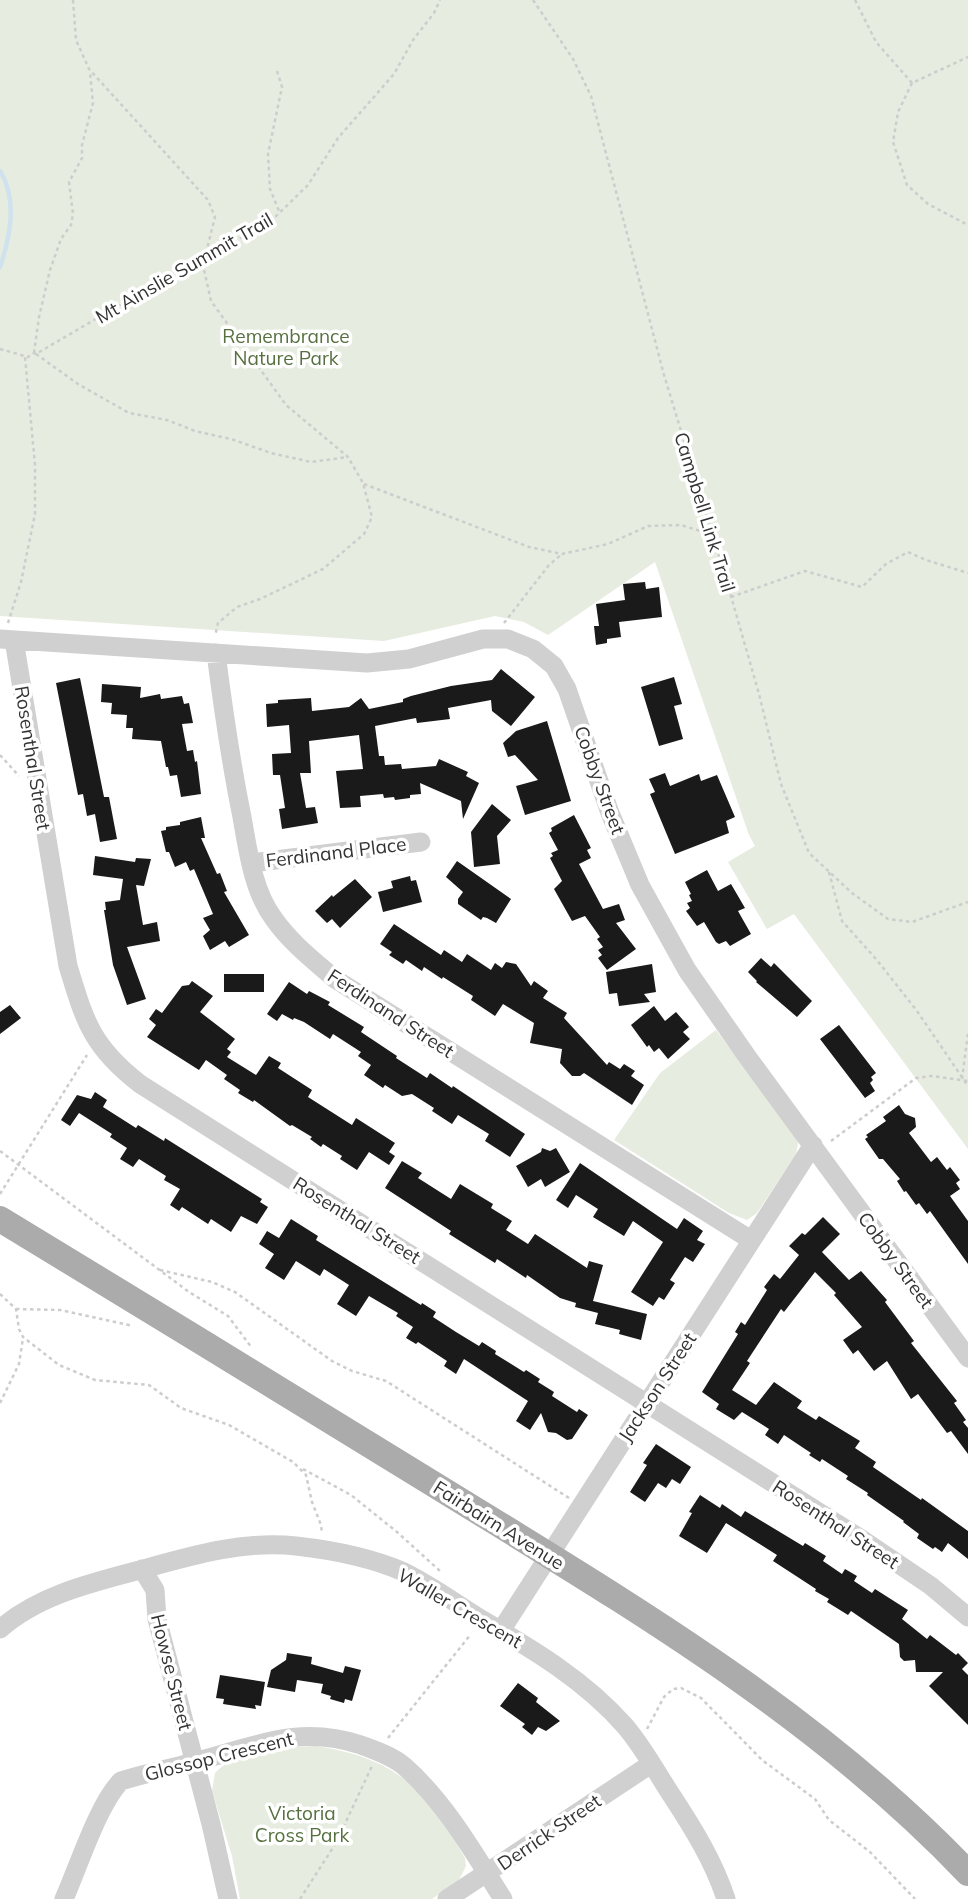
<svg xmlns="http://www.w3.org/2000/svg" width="968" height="1899" font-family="Mulish,sans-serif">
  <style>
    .green { fill: #e6ecdf }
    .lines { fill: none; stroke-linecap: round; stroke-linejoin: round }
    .stream { stroke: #cfe2ee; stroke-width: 4.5 }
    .building { fill: #1a1a1a }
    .path { stroke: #cdcdcd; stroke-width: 2.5; stroke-dasharray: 3.5 3.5; stroke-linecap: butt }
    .minor { stroke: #d0d0d0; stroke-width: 19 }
    .major { stroke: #ababab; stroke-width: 26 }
    .labels { text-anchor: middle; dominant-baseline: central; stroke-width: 7; stroke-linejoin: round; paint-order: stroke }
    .street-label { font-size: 19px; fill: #333; stroke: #fff }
    .park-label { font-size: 19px; fill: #56703f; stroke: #fff }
  </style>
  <rect width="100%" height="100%" fill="#fff"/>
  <path class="green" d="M0,0H968V1149L794,914L767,929L728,862L755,846L749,835L655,562L548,635L524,622L495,616L384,641L0,616Z
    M716,1030L797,1138L798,1143L796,1154L757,1213L747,1220L729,1213L614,1140L660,1073Z
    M316,1746C367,1754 404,1769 437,1812C448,1826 456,1843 465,1858L466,1866L459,1880L432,1899H240L232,1856L212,1791L215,1773C234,1751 288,1747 316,1746Z"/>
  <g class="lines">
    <path class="stream" d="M0,171C18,200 10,237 0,267"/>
  </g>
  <path class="building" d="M645,582L646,589L659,587L662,617L619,622L621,637L607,639V643L596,645L594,626H599L596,604L625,600L623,584Z
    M501,669L535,697L511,726L492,711L491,700L448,708L450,719L417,723L416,718L375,726L379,756H384L385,765L401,764L402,769L436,766L439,759L468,772L466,776L479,783L463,819L461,801L420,783L421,794L410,795V798L395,800L394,797L384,798L383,794L360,796L361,807L340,808L336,771L363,769L359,735L309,741L311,773H300L306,808L315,807L318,823L282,829L279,809L285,808L280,775H273L272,754L291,753L289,725L267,727L266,704L278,703V700L311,698L312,711L349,707L361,698L369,709L403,702V699L411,696L451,686L492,680Z
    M674,677L682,704L674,706L683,739L659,746L641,687Z
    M80,678L104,797H109L117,839L100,842L95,814L87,816L83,794L78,795L56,683Z
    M102,684L141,687L140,698L160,694L161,699L182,696L184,704L189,703L193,723L182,724L187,751L193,750L195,762L197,761L201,794L181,797L177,775L170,776L168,767H166L161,741L132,739L133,728H126L127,715L111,714L112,703L101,702Z
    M547,721L571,801L525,815L516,786L538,780L515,755L508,757L503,743L516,731Z
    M665,773L670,786L699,774L701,781L717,775L735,817L726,821L729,833L675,854L650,794L655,792L649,779Z
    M492,804L511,820L497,836L500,864L474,867L471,832Z
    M574,815L591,848L587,850L591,858L579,864L603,909L619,904L625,920L616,923L636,949L607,970L598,958L602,955L598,950L603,947L597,939L600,937L585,916L572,921L554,889L562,881L550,858L553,856L551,853L558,850L549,833L552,831L551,828Z
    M201,817L205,838H201L217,874L220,873L227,891L224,892L249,935L229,947L225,941L210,950L203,936L210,930L203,918L213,914L194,869L190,871L186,862L175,867L169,852H166L161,831L166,830V827L180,825V822Z
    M95,856L135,862L136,858L151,859L144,886L136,885L143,925L157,922L160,941L127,947L146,999L127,1005L113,965L104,910H106L105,902L120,900L123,879L93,875Z
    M457,861L511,899L496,923L487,918L483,917L481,920L458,904V899L463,892L446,877Z
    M707,870L718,891L731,884L745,908L738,911L751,934L730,946L726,941L719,944L716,942L704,922L697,926L686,911L690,908L687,903L692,901L689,895L691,894L685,882Z
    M410,876L411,881L416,880L422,902L383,912L378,892L393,888L391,881Z
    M355,879L372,897L340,928L332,919L327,923L315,911L332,895L333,897Z
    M394,924L441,955L444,950L462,962L467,954L491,970L495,963L502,968L506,962L516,964L531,986L534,981L548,991L543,998L567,1013L564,1018L607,1065L609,1062L620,1069L624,1064L635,1071L631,1076L644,1085L632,1105L584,1073L580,1076H572L560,1063L562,1049L530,1043L534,1023L503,1004L495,1016L471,1000L473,996L443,977L442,979L424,967L422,971L406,960L403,964L389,955L392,952L380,944Z
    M761,958L771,967L774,963L812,1001L797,1017L756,982L757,981L748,972Z
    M652,964L656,992L644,994L650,1002L619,1006L617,993L609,994L606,972Z
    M224,974H264V992H224Z
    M192,981L213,996L200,1012L235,1039L227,1049L231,1052L227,1057L256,1075L269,1056L281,1063L278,1068L312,1090L308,1097L352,1125L356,1118L395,1143L389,1152L395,1156L389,1165L369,1152L357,1170L340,1159L342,1156L323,1144L321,1147L310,1139L312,1137L292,1125L290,1126L254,1100L253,1102L238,1093L240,1090L224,1079L227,1075L206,1060L199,1070L147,1037L156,1025L149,1019L156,1009L162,1013L182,986L189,985Z
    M289,982L307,994L309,991L330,1002L328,1005L364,1027L361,1032L397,1056L396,1058L427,1078L430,1073L452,1088L453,1086L525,1134L510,1157L485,1141L489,1134L458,1115L452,1124L432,1111L434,1108L412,1094L402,1096L385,1085L383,1088L364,1075L371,1065L358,1056L361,1052L333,1034L330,1039L304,1022L294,1018L293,1020L282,1014L277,1021L267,1014Z
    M10,1005L21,1018L0,1034V1012Z
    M654,1006L665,1021L676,1012L689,1027L683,1032L690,1039L668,1059L659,1048L654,1052L649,1045L647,1047L631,1025Z
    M839,1025L876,1073L871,1077L873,1080L870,1083L875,1091L865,1098L820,1039Z
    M95,1092L107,1100L103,1107L136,1128L138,1125L164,1141L165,1138L262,1199L260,1202L268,1207L257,1224L241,1216L231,1232L211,1219L208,1224L182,1207L179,1211L170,1205L180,1189L164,1180L166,1176L139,1159L133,1167L120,1159L127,1148L110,1137L112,1134L79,1113L70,1126L61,1120L77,1095L91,1099Z
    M899,1105L905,1114L915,1118L916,1127L909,1133L931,1162L937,1157L947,1170L950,1167L960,1180L956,1183L960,1189L950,1196L968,1221V1264L930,1211L927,1214L919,1203L916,1205L906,1191L904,1192L897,1181L900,1179L883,1159H879L865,1139L868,1137L866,1135L886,1121L883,1117Z
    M542,1148L550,1151L556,1148L570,1172L545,1187L541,1179L528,1187L516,1166L541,1152Z
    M402,1161L422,1173L418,1178L451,1199L460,1184L493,1204L491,1208L512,1221L506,1230L528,1244L535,1234L587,1268L589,1261L603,1265L593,1301L647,1314L641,1340L619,1334L620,1330L595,1324L598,1313L575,1307L576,1303L560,1298L527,1275L526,1278L497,1259L495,1263L449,1234L451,1231L385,1188Z
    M580,1163L677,1229L684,1218L703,1231L697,1240L705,1244L693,1262L685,1257L670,1280L675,1283L664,1300L659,1297L653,1306L631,1292L663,1242L633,1221L624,1236L593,1217L598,1209L576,1195L568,1208L556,1200Z
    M823,1217L840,1234L822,1252L849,1280L861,1271L887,1300L885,1302L914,1341L911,1343L957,1401L954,1403L966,1420L963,1422L968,1428V1454L951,1431L947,1433L918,1394L911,1399L887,1361L874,1371L858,1350L853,1354L843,1340L862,1327L834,1295L836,1293L815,1272L784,1312L781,1309L747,1361L750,1363L732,1390L756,1405L774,1382L802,1401L797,1408L816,1420L819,1416L860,1441L855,1448L876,1462L873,1467L921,1500L922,1498L968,1531V1559L948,1543L942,1552L935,1547L933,1549L917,1538L919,1534L903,1522L904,1521L867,1495L868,1493L846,1479L848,1476L822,1459L820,1462L809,1455L811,1453L784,1435L778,1444L765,1435L769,1429L742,1412L734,1420L716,1409L719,1404L702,1392L738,1334L735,1332L741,1322L745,1325L767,1290L764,1287L774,1274L780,1279L799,1255L789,1246L802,1233L805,1235Z
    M291,1219L318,1236L316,1240L421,1305L422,1303L436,1312L433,1317L456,1332L479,1346L482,1342L496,1351L495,1354L524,1372L526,1370L540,1379L538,1382L554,1392L552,1396L577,1412L579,1409L588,1415L572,1439L567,1440L556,1433L548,1432L541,1413L530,1430L516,1421L528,1401L464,1359L456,1374L444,1366L447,1361L418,1342L416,1344L406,1338L413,1327L396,1316L398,1313L369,1296L356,1316L337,1304L349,1285L324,1269L320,1276L296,1261L284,1280L265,1268L274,1254L259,1244L267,1231L279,1238Z
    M656,1444L691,1467L680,1484L672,1479L666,1488L658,1483L645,1502L630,1492L647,1465L643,1463Z
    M700,1495L720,1508L722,1504L741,1517L745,1511L803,1546L805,1543L826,1556L823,1561L842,1574L845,1569L857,1576L854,1581L872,1593L875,1589L908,1610L902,1619L927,1639L930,1635L956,1655L958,1653L968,1663L962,1669L968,1675V1725L929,1686L943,1672H916L915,1660L904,1661L900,1657L899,1644L851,1611L848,1615L827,1602L829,1599L815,1591L816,1589L773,1561L777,1555L726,1523L707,1553L679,1536L692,1513L689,1512Z
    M287,1653L312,1657L311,1664L343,1673L345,1666L361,1670L352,1701L345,1699L344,1703L330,1699L331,1696L321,1693L323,1684L297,1680L295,1692L267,1687L271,1670L286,1660Z
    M220,1675L265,1682L261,1706L255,1705L256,1709L223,1704L224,1699L216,1698Z
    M518,1683L538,1698L536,1702L560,1721L546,1731L538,1727L532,1735L522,1727L525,1724L500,1706Z"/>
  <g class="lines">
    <path class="path" d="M73,0L76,40L89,69L208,200L215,217L203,265L211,301L286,405L348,457L363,483L372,517L364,534L323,569L260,599L237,607L218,623L215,636
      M533,0L573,59L591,96L664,375L727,582L759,694L781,784L809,853L852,893L888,919L912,922L968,902
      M855,0L876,42L912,83L968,57
      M277,71L282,87L268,154L270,189L279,211
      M912,83L898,112L893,142L907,185L928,204L968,225
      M0,349L28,357L34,353L36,354L205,255L212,253L269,223L308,185L338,138L394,74L413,40L434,13L440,0
      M34,353L39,317L50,270L61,239L71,225L73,214L69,182L82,158V145L93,103L90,72
      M36,354L78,384L129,413L167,420L195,431L231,439L271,453L311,462L348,457
      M364,484L529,547L562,554L608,544L648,526L681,525L713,535
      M731,597L805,571L862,587L886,564L908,552L926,560L968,573
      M8,623L21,582L35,514V465L25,357
      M504,623L549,565L562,554
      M0,755L19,776
      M829,872L842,921L876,959L917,1011L968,1086
      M962,1079L968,1033
      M831,1141L916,1078L932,1076L968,1081
      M0,1151L189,1292L228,1316L252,1348
      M0,1194L87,1055
      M160,1270L212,1282L235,1292L332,1361L352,1371L386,1381L569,1498
      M0,1294L16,1309L19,1329L23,1337L59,1365L95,1380L149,1385L181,1408L229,1425L293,1462L306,1475L312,1502L321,1525L322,1533
      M16,1309L60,1310L133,1326
      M0,1403L19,1364L23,1338
      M303,1469L351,1495L397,1532L440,1571
      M647,1729L664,1697L673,1689L681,1688L701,1698L762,1760L815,1799L829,1820L870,1852L915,1899
      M388,1738L471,1634
      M300,1899L336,1843L372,1766"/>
    <path class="minor" d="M0,639L367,663L409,659L483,639H508L533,649L554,666L567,689L610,813L640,885L687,970L746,1055L968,1358
      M14,640L68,966C85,1022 92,1047 140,1084L863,1540L931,1586L968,1617
      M216,653C223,708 231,763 242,817C248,851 253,891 274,919C291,943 313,960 335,979L751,1240
      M251,863L421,842
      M142,1569L155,1590L157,1619L211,1824L228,1899
      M0,1629C39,1595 91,1583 140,1570C190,1556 244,1540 296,1546C332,1550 372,1558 404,1572C431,1585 455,1603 481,1619C532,1649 585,1680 625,1726C643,1747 657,1773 672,1796C693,1828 714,1862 726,1899
      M502,1629L813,1145
      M64,1899C78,1868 98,1804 121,1781C145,1773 169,1769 193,1762C254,1747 297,1724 361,1745C375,1750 392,1756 404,1766C445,1802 474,1853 503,1899
      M447,1899L651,1764"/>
    <path class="major" d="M0,1219C164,1319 329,1419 492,1520C661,1624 830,1728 968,1873"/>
  </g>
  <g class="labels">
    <g class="street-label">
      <text transform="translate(184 268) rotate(-30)">Mt Ainslie Summit Trail</text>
      <text transform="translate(705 512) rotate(73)">Campbell Link Trail</text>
      <text transform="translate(33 758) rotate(81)">Rosenthal Street</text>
      <text transform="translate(600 780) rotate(70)">Cobby Street</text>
      <text transform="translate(336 852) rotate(-7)">Ferdinand Place</text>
      <text transform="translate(391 1013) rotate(33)">Ferdinand Street</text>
      <text transform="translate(357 1220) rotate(32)">Rosenthal Street</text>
      <text transform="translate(896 1260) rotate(54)">Cobby Street</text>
      <text transform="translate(657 1387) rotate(-57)">Jackson Street</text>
      <text transform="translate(836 1524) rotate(33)">Rosenthal Street</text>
      <text transform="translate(499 1525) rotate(32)">Fairbairn Avenue</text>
      <text transform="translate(460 1608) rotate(30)">Waller Crescent</text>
      <text transform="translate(172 1672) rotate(76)">Howse Street</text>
      <text transform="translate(219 1756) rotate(-14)">Glossop Crescent</text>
      <text transform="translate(549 1832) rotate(-34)">Derrick Street</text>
    </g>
    <g class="park-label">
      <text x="286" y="336">Remembrance<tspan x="286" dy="22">Nature Park</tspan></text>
      <text x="302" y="1813">Victoria<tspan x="302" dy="22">Cross Park</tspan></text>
    </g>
  </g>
</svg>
